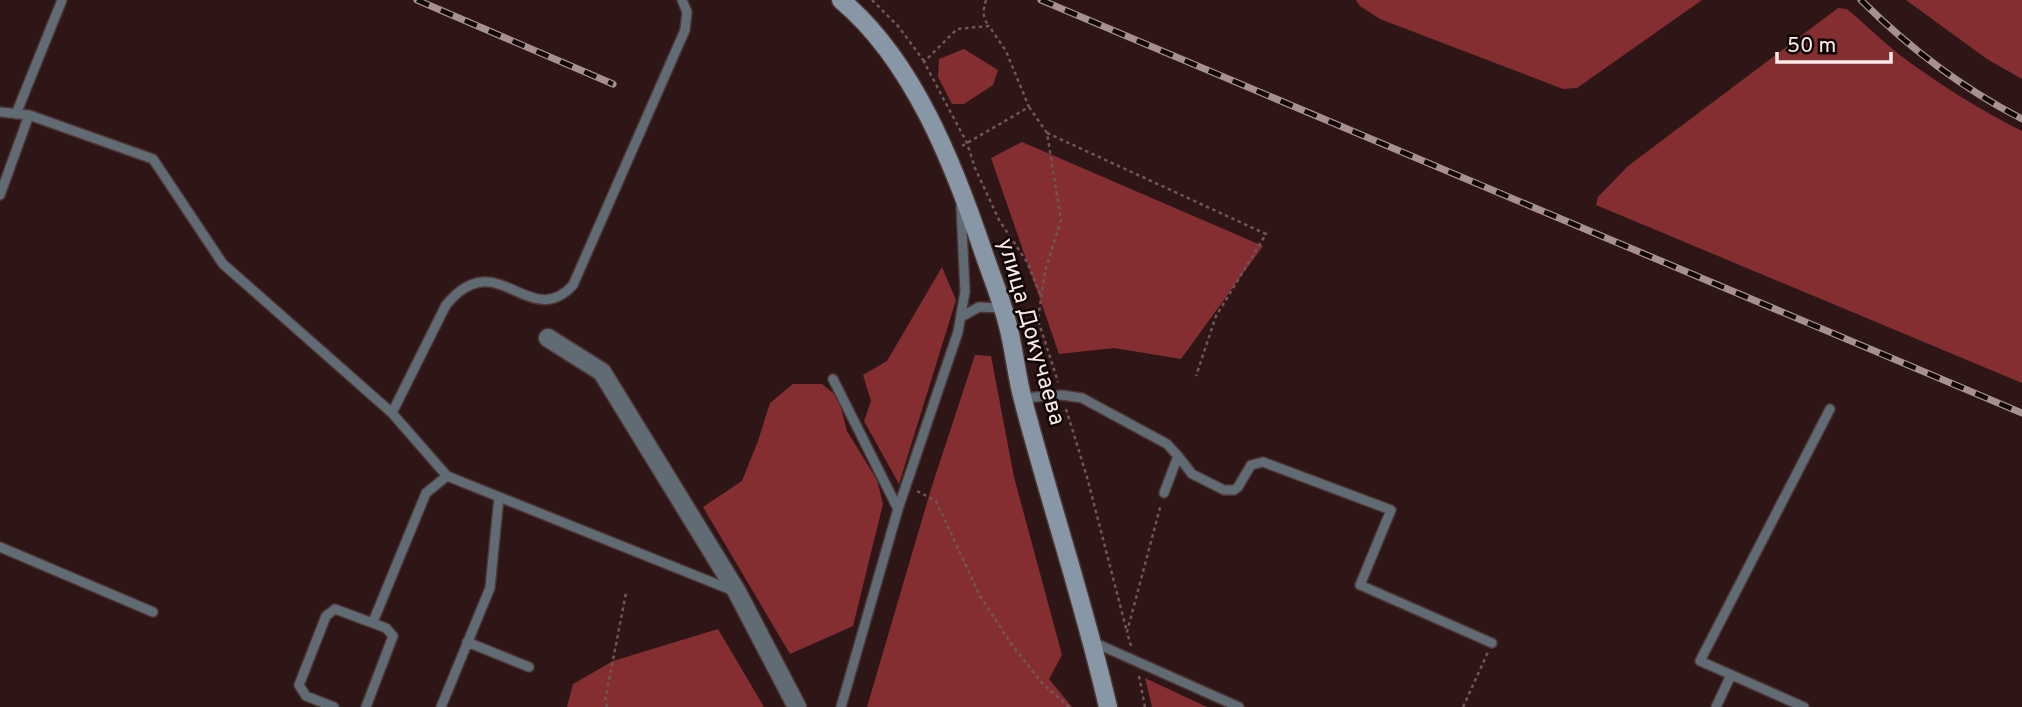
<svg xmlns="http://www.w3.org/2000/svg" width="2022" height="707" font-family="Overpass,sans-serif">
  <style>
    .forest { fill: #842e32 }
    .lines { fill: none; stroke-linecap: round; stroke-linejoin: round }
    .lane-casing { stroke: #4c3434; stroke-width: 12 }
    .street-casing { stroke: #4c3434; stroke-width: 21 }
    .secondary-casing { stroke: #4c3434; stroke-width: 21 }
    .path { stroke: #6e5756; stroke-width: 2.5; stroke-dasharray: 3.5 3.5; stroke-linecap: butt }
    .lane { stroke: #616b74; stroke-width: 9 }
    .street { stroke: #616b74; stroke-width: 18 }
    .secondary { stroke: #8797a5; stroke-width: 18 }
    .rail-casing { stroke: #a69190; stroke-width: 7 }
    .rail { stroke: #100605; stroke-width: 4.5; stroke-dasharray: 13; stroke-linecap: butt }
    .labels { text-anchor: middle; dominant-baseline: central; stroke-width: 5; stroke-linejoin: round; paint-order: stroke }
    .street-label { font-size: 23px; fill: #fceae9; stroke: #100605 }
  </style>
  <rect width="100%" height="100%" fill="#2f1616"/>
  <path class="forest" d="M1356,0H1702L1577,88L1563,89L1380,19L1360,6Z
    M1906,0H2022V79L1987,59Z
    M1838,8L1847,9C1865,24 1882,41 1901,56C1939,84 1980,110 2022,131V383L1596,205L1598,197L1628,166Z
    M964,49L998,70L993,85L964,104H952L938,77L939,59Z
    M1022,142L1263,246L1181,359L1114,348L1059,354L991,158Z
    M942,267L956,300L899,484L864,421L871,401L863,375L887,361Z
    M975,355L991,356L1014,477L1062,655L1049,679L1072,707H867L931,489Z
    M793,384H822L838,397L847,431L877,480L883,504L853,626L790,654L703,507L742,481L758,441L770,403Z
    M718,629L764,707H567L573,684L613,661Z
    M1145,678L1207,707H1152Z"/>
  <g class="lines">
    <g class="lane-casing">
      <path id="lane" d="M0,112L29,115L153,159L223,264L392,413L447,476L734,591
        M16,114L62,0
        M0,195L29,115
        M961,317L979,307L1002,308
        M833,379L898,509
        M1022,398L1062,395L1082,398L1167,444L1178,456L1192,474L1224,490H1234L1238,487L1251,465L1263,462L1391,510L1360,585L1492,643
        M392,413L446,305C497,242 529,333 573,285L685,30L687,12L682,0
        M1164,493L1178,456
        M0,547L153,612
        M373,622L426,493L447,476
        M467,642L529,667
        M1093,642L1239,707
        M334,707L306,696L299,685L326,616L335,609L386,628L393,636L366,707
        M441,707L490,588L499,497
        M841,707L898,509L958,332L965,292L961,206
        M1716,707L1731,675
        M1804,707L1700,661L1830,409"/>
    </g>
    <g class="street-casing">
      <path id="street" d="M548,338L602,372L737,592L797,707"/>
    </g>
    <g class="secondary-casing">
      <path id="secondary" d="M841,0C913,60 954,165 983,251C991,275 1001,298 1007,322C1014,347 1016,374 1023,400C1050,503 1084,603 1108,707"/>
    </g>
    <path class="path" d="M872,0L898,26L924,61
      M986,0C983,11 982,17 989,26
      M1029,107L1047,133L1061,220L1045,271L1038,320L1058,382
      M1047,133L1266,234L1216,316L1196,376
      M962,146L967,143L1029,107L1006,51L989,26L957,29L924,62L967,143L975,168L999,220L1027,262L1040,294
      M1066,409L1087,477L1127,632
      M917,491L936,501L980,596L1012,645L1042,683L1069,707
      M1131,646L1127,632L1161,504
      M1139,676L1145,707
      M607,707L605,701L626,593
      M1463,707L1488,652"/>
    <use href="#lane" class="lane"/>
    <use href="#street" class="street"/>
    <use href="#secondary" class="secondary"/>
    <g class="rail-casing">
      <path id="rail" d="M417,0L613,84
        M1041,0L2022,413
        M1861,0C1908,47 1962,88 2022,119"/>
    </g>
    <use href="#rail" class="rail"/>
  </g>
  <g class="labels">
    <g class="street-label">
      <text transform="translate(1030 332) rotate(74)">улица Докучаева</text>
    </g>
  </g>
  <path d="M1777 52v10h114v-10" fill="none" stroke="#fceae9" stroke-width="3.5"/>
  <text x="1787" y="52" font-size="21" fill="#fceae9" stroke="#100605" stroke-width="5" paint-order="stroke">50 m</text>
</svg>
